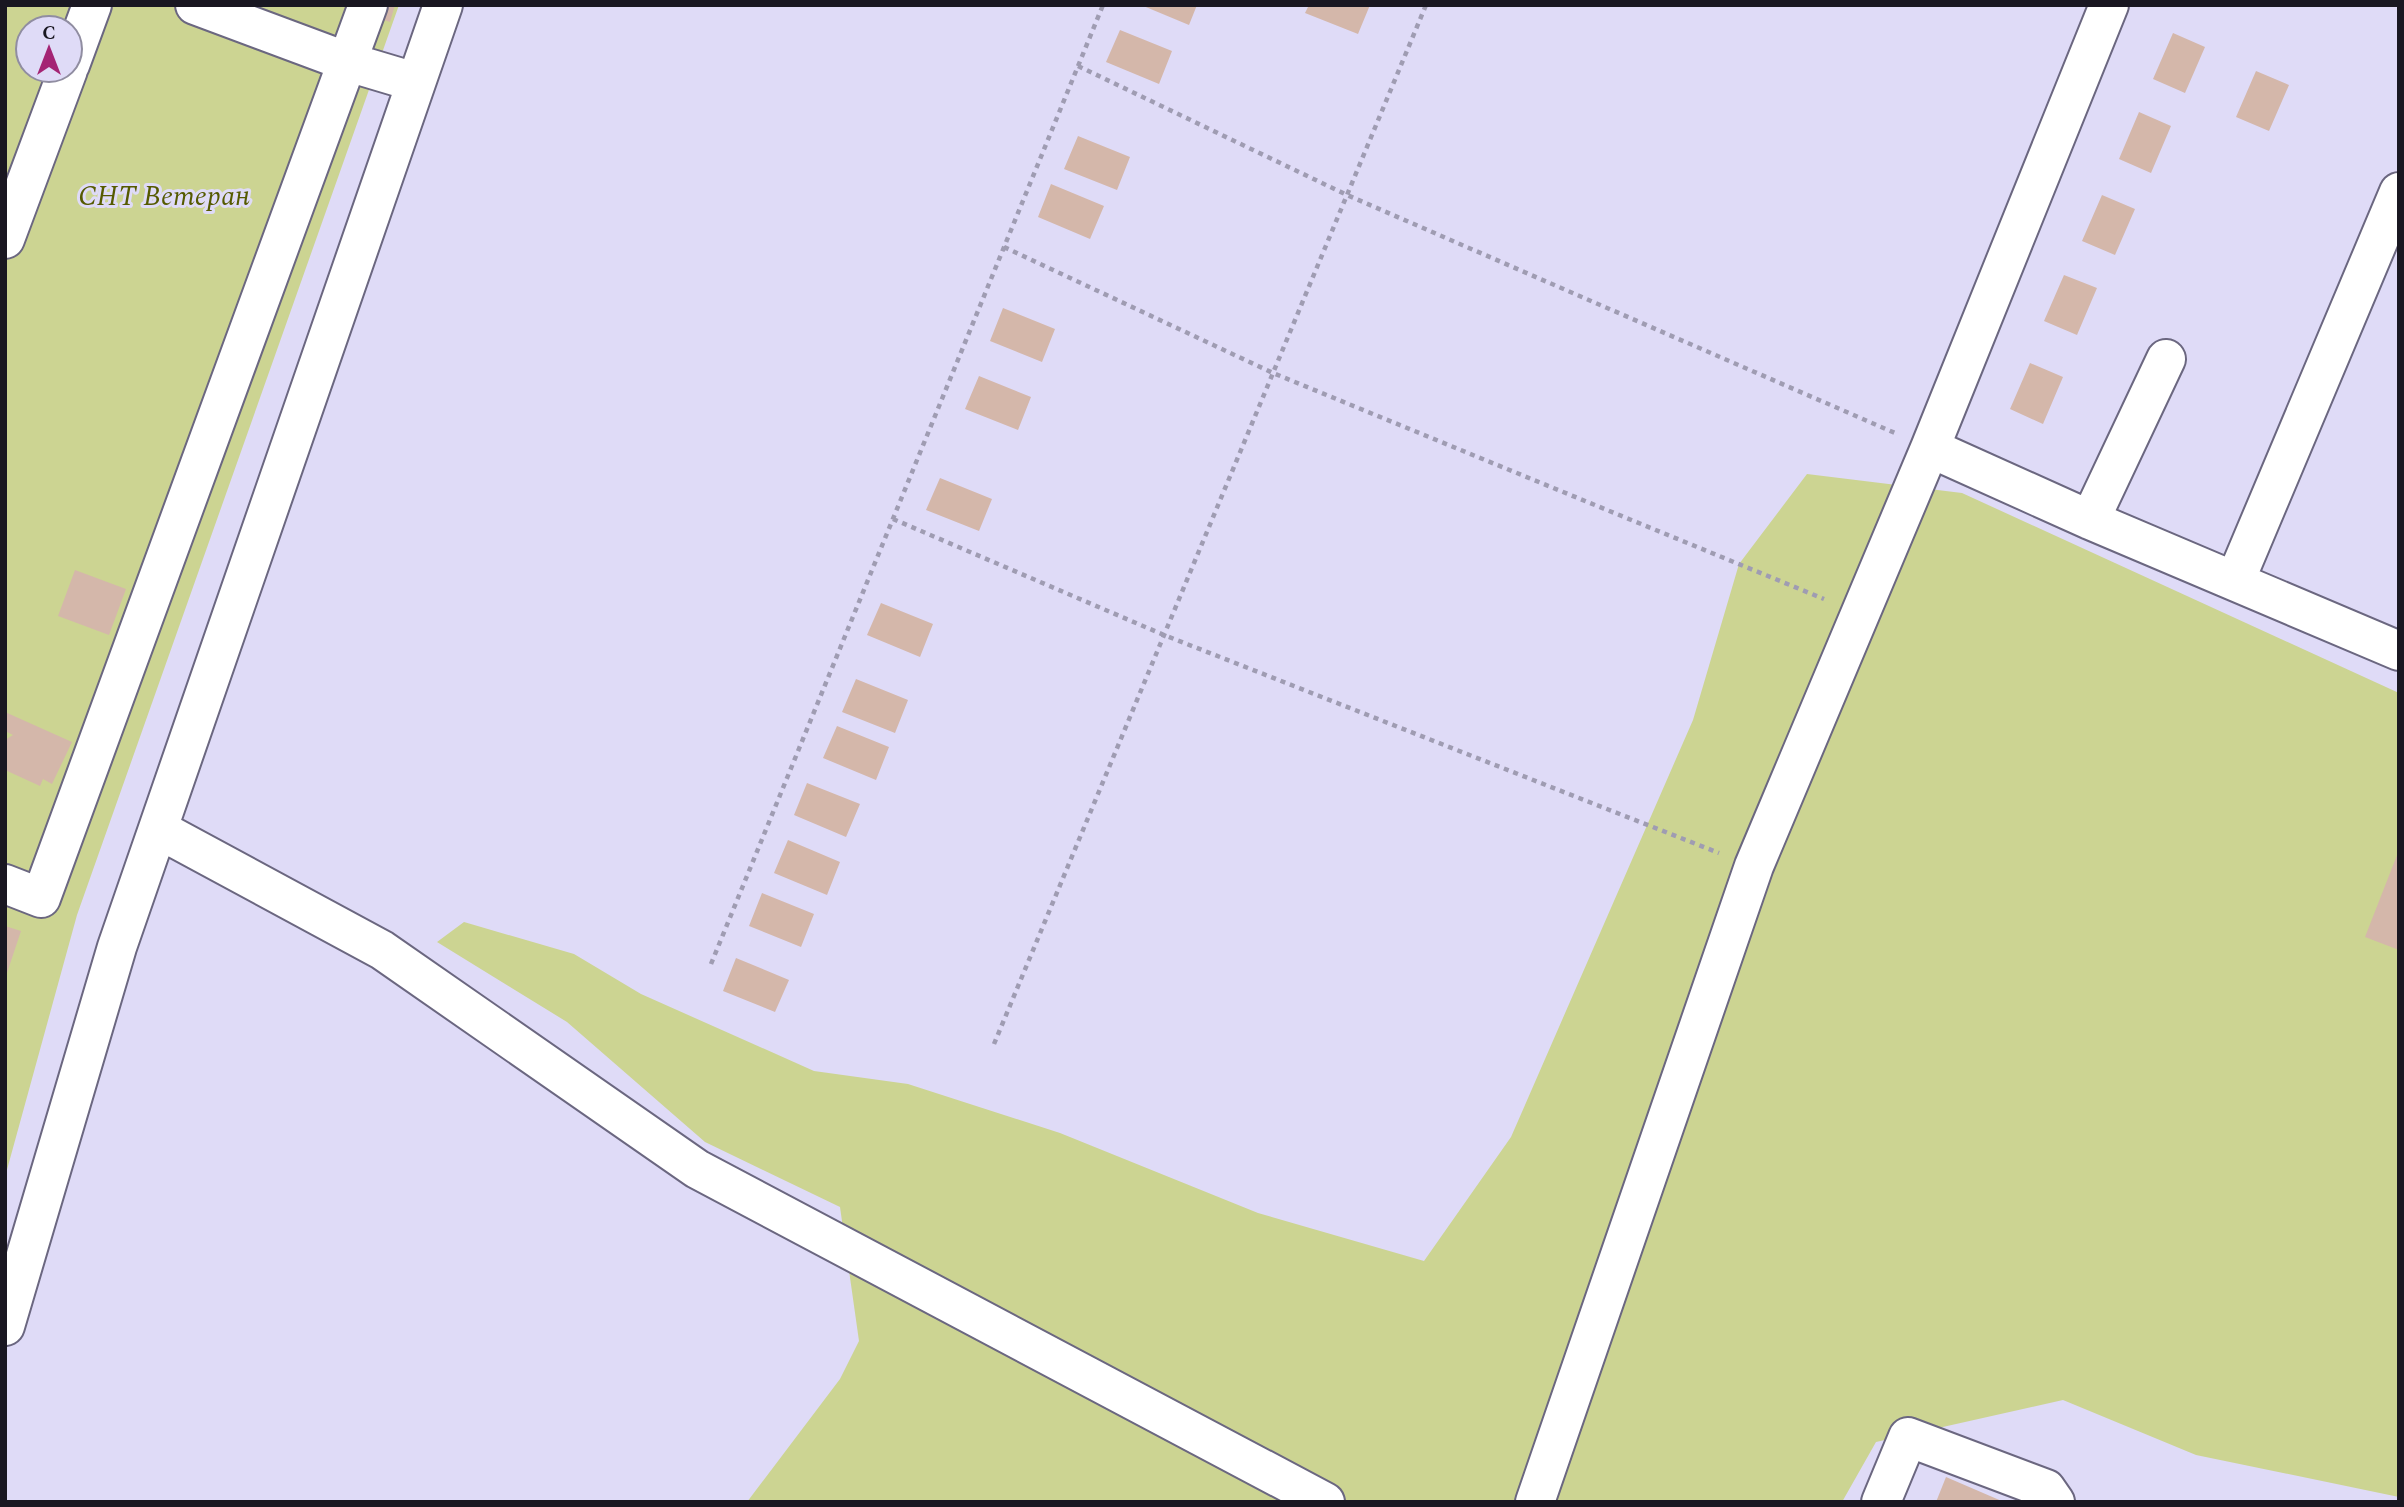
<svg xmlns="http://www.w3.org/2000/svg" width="2404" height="1507" font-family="Spectral,serif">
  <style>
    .green { fill: #ccd492; fill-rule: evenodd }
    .building { fill: #d4b7aa }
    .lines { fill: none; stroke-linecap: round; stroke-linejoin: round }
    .minor-casing { stroke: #6b6780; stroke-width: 42 }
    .path { stroke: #9f9cb2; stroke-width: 4.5; stroke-dasharray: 5 5; stroke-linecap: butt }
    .minor { stroke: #fff; stroke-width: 38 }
    .labels { text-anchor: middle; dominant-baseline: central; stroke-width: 6; stroke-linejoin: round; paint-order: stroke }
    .park-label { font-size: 28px; font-style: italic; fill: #555a00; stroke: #dfdbf7 }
  </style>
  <rect width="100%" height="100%" fill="#dfdbf7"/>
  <path class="green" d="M5,5H399L77,915L5,1177ZM28,28H70V70H28Z
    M1807,474L1962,493L2399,693V1497L2196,1455L2063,1400L1876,1442L1842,1502H747L840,1379L859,1341L840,1207L705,1142L567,1022L437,942L464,922L574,954L641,994L814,1071L908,1084L1060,1133L1258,1213L1424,1261L1511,1137L1693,720L1739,564Z"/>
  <path class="building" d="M372,5H395L390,22L369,15Z
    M1141,5H1197L1189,25Z
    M1309,5H1370L1358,34L1305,13Z
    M1120,30L1172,51L1159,84L1106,62Z
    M2173,33L2205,47L2185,93L2153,79Z
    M2256,71L2289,85L2269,131L2236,117Z
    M2139,112L2171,126L2151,173L2119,159Z
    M1078,136L1130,157L1117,190L1064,169Z
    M1051,184L1104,206L1090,239L1038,217Z
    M2102,195L2135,209L2115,255L2082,241Z
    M2064,275L2097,288L2077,335L2044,321Z
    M1003,308L1055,329L1042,362L990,341Z
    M2030,363L2063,377L2043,424L2010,409Z
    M979,376L1031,397L1018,430L965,409Z
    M940,478L992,499L979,531L926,510Z
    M75,570L126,589L109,635L58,616Z
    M881,603L933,624L920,657L867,635Z
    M856,679L908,700L895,733L842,712Z
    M5,712L72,742L52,784L43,779L40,786L5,770V740L13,735L5,731Z
    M837,726L889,747L876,780L823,758Z
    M807,783L860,804L846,837L794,815Z
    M788,840L840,862L827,895L774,873Z
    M2399,850V950L2365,937Z
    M762,893L814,914L801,947L749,926Z
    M5,926L21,931L6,976L5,975Z
    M736,958L789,980L775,1012L723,991Z
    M1946,1477L2004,1502H1936Z"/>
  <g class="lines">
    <g class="minor-casing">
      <path id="minor" d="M195,5L348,62L415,82
        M70,65L92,5
        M5,239L68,70
        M1930,448L2090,520L2399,651
        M2090,520L2166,359
        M2235,581L2399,192
        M158,829L382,950L697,1169L1325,1502
        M5,884L41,898L368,5
        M5,1326L117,947L443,5
        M1535,1502L1754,866L1930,448L2109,5
        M1881,1502L1908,1437L2046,1489L2055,1502"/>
    </g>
    <path class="path" d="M1078,66L1347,195L1895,433
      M1004,247L1273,373L1824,599
      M893,519L1164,635L1719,853
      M711,964L1103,5
      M994,1044L1426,5"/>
    <use href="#minor" class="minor"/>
  </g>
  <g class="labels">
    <g class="park-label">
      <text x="164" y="196">СНТ Ветеран</text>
    </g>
  </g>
  <rect width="2404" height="1507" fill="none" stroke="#191721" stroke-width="14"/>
  <g transform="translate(49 49)"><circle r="33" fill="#dfdbf7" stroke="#908da1" stroke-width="2"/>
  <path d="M0-5L12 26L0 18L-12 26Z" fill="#a42474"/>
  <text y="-10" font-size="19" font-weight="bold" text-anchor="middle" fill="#191721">С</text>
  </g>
</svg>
